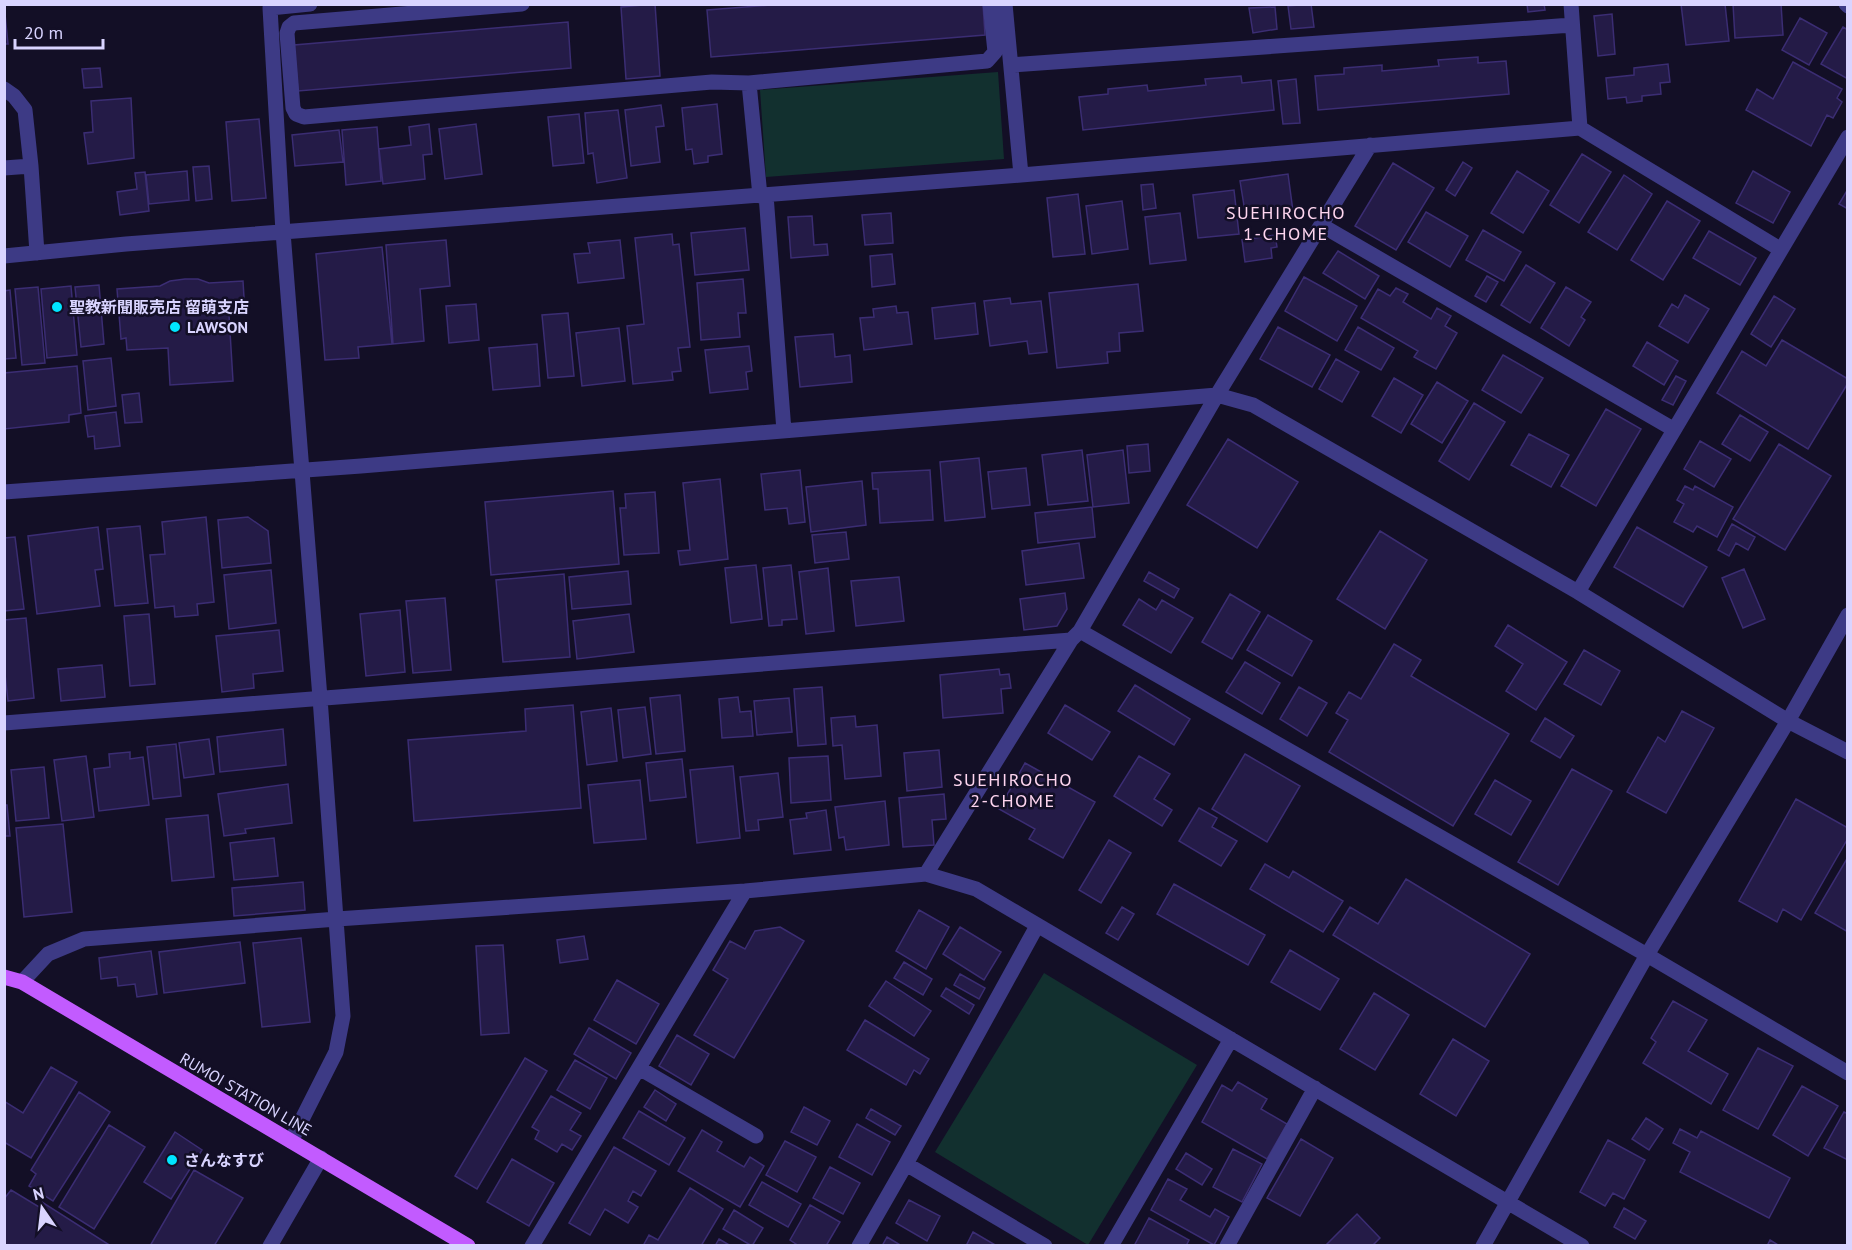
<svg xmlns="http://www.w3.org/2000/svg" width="1852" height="1250" font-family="'PT Sans','Noto Sans JP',sans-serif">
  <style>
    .green { fill: #12302f }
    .building { fill: #241b47; stroke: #3b2d73; stroke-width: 1.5 }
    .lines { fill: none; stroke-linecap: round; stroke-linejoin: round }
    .minor { stroke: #3d3a85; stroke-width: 15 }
    .major { stroke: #c25bff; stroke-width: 15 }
    .poi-dot { fill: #00e5ff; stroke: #130f26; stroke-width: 2 }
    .labels { text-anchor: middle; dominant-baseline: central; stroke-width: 5; stroke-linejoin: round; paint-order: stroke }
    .poi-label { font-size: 16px; font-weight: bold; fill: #d9d4ff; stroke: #130f26; text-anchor: start }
    .street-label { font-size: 16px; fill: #d9d4ff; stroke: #130f26 }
    .neighbourhood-label { font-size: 18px; letter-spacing: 1.5px; fill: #ffd6f0; stroke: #130f26 }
  </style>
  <rect width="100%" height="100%" fill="#130f26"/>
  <path class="green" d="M998,72L1004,159L766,177L760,90Z
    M1044,973L1197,1065L1088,1245L935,1152Z"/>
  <path class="building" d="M4,4L8,44H4Z
    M655,4L660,76L626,79L621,7Z
    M783,4H983L985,35L711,57L707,10Z
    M1311,4L1314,27L1291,29L1288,6Z
    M1527,4H1544L1545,10L1528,12Z
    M1681,4H1725L1729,41L1686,45Z
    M1733,4H1781L1783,35L1735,38Z
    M1275,7L1277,29L1253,33L1249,8Z
    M1612,14L1615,54L1598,56L1594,16Z
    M1800,18L1827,33L1809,65L1782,50Z
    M568,22L571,68L298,91L294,45Z
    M1843,27L1848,30V79L1821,64Z
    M1478,57V63L1506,61L1509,94L1318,110L1315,76L1344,74V68L1382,65V71L1439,66L1438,60Z
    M1793,62L1842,89L1837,98L1842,102L1833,118L1827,115L1811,146L1746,110L1757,89L1773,99Z
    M1668,64L1670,82L1660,83L1661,94L1642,96V101L1627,103L1626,97L1608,99L1606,78L1634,75V68Z
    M100,68L102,87L84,88L82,69Z
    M1241,76L1242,83L1271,80L1274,110L1083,130L1079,97L1108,94V89L1147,85L1148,91L1206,85L1205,79Z
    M1296,79L1300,123L1283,124L1278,81Z
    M131,98L134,158L88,164L84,133L93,132L91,101Z
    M717,104L722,154L708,156V162L694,164L692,149L686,150L682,108Z
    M661,105L664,126L656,127L660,162L631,166L625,110Z
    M618,110L627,178L597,183L593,153L588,154L585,113Z
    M579,114L584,163L553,166L548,117Z
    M259,119L266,198L232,201L226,122Z
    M429,124L432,154L423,155L425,179L383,184L379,149L411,145L409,127Z
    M476,124L482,174L445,179L439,129Z
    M377,127L381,181L346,185L342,130Z
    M339,130L343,162L295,166L292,135Z
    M1582,154L1611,172L1579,223L1550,205Z
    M1463,162L1472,168L1455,196L1446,190Z
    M1393,163L1434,188L1396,250L1355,226Z
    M209,166L212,199L196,201L193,167Z
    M187,171L189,200L149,204L146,175Z
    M1517,171L1549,191L1523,233L1491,213Z
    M1753,171L1790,192L1773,223L1736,203Z
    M145,172L149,211L120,215L117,192L137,189L135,173Z
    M1288,174L1293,211L1246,218L1240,181Z
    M1624,175L1652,194L1617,250L1588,232Z
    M1153,184L1156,208L1143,210L1141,185Z
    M1848,189V209L1839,204Z
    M1234,190L1239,234L1198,238L1193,195Z
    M1078,194L1085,254L1053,257L1047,198Z
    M1122,201L1128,249L1092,254L1086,206Z
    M1667,201L1700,221L1663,280L1631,260Z
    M1426,212L1468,236L1450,267L1408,242Z
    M891,213L893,243L865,245L862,215Z
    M1180,213L1186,260L1150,264L1145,217Z
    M812,216L814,245L827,244L828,255L791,258L788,217Z
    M745,228L749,270L695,275L691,233Z
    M1483,230L1521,252L1504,281L1466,260Z
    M1709,231L1756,258L1740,285L1693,258Z
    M672,234L673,245L679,244L690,347L678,348L681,371L672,372L673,380L633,384L627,326L644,324L635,238Z
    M1275,235L1277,247L1271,248L1272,258L1245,262L1242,240Z
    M446,240L450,286L420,289L424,341L393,344L386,245Z
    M620,240L624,278L578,283L574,254L590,253L588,243Z
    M382,247L392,344L358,347L359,358L325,360L316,254Z
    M1338,251L1379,276L1365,299L1323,273Z
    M892,254L895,284L872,287L870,256Z
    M1526,265L1555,283L1530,323L1501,305Z
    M1487,276L1498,282L1486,302L1475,296Z
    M1304,277L1357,306L1337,341L1285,311Z
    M185,279H198L209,283L243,281L245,314L229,315L233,381L170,385L168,348L127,350L126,338L121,339L117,289L160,286L170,281Z
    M743,279L746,313H738L740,337L701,340L697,283Z
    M1138,284L1143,331L1119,333L1120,351L1107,352L1108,363L1057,368L1049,293Z
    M99,285L104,344L81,347L75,287Z
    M71,286L77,355L47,358L41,289Z
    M38,287L45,363L22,365L15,289Z
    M1566,287L1591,302L1581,317L1585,320L1569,346L1541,328Z
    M1396,288L1408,294L1403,302L1431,319L1437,308L1451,316L1445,326L1457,333L1436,369L1414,357L1418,351L1361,318L1378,289L1390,296Z
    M10,290L16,358L4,359V291Z
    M1685,295L1709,309L1688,343L1659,326L1672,304L1678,308Z
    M1774,296L1795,309L1771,347L1751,334Z
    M1010,298L1011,304L1041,301L1047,352L1029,354L1027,341L990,346L984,301Z
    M975,303L978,334L935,339L932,308Z
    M476,304L479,340L449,343L446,306Z
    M896,306L897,313L908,312L912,344L864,350L860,318L874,317L873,309Z
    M568,313L574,376L548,378L542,315Z
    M1278,327L1330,355L1312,387L1260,359Z
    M1358,327L1394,348L1381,370L1345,350Z
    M619,328L625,381L582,386L576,333Z
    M833,334L835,357L850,355L852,382L800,387L795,337Z
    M1782,340L1848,379V383L1808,449L1717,393L1742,351L1766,366Z
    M1647,342L1678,361L1664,385L1633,366Z
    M537,344L540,386L493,390L489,348Z
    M749,346L752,371L746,372L748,389L710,393L705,350Z
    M1503,355L1543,378L1521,413L1482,390Z
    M111,358L116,406L88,410L83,361Z
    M1336,359L1359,372L1342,402L1319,389Z
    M77,366L81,413L69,415V422L4,429V373Z
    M1676,376L1686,381L1673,405L1662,400Z
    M1394,378L1423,395L1401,433L1372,416Z
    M1437,382L1468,401L1442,443L1411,424Z
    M139,393L142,422L125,423L122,395Z
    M1474,403L1505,422L1469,480L1439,461Z
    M1606,409L1641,429L1596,506L1561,486Z
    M116,412L120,446L95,449L94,436L88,437L85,416Z
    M1740,415L1768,432L1750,461L1722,444Z
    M1529,434L1569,455L1551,487L1511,465Z
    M1228,439L1298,482L1257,548L1187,505Z
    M1700,441L1731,459L1714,487L1684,469Z
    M1148,444L1150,471L1129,473L1127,446Z
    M1779,444L1831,476L1785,550L1733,519Z
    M1082,450L1088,501L1048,505L1042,455Z
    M1123,450L1129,503L1093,507L1087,455Z
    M979,458L985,517L945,521L940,462Z
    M1026,468L1030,505L992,509L988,472Z
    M800,470L805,522L789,524L787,508L765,510L761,474Z
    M930,470L933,520L880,523L878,489H873L872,473Z
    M720,479L728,559L680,565L678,551L690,550L683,483Z
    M862,481L866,525L811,532L806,487Z
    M1685,486L1693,490L1695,486L1733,507L1717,537L1697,526L1693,532L1674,522L1684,504L1677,500Z
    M613,491L619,564L491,575L485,502Z
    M655,492L659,553L624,555L620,508H626L625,494Z
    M1092,507L1095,537L1038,543L1035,513Z
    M206,517L214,602L197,604L198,615L175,617L174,606L155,608L150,555L165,554L162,522Z
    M248,517L268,531L271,563L222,568L218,520Z
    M1732,524L1755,537L1748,550L1736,543L1729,556L1718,550Z
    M140,526L148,603L115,606L107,529Z
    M98,527L103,569L95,570L100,606L37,614L28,536Z
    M1637,527L1707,567L1683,607L1614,567Z
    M1380,531L1427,560L1385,629L1337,599Z
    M846,532L849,559L815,563L812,535Z
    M15,537L24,609L4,611V538Z
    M1079,543L1084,578L1026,585L1022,551Z
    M756,565L762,619L731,623L725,568Z
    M791,565L797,619L782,620V625L769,626L763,568Z
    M828,568L834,631L806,634L799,572Z
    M1744,569L1765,619L1743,628L1722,578Z
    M271,570L276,623L229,629L224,575Z
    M628,571L631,604L572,609L569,577Z
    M1149,572L1179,589L1174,598L1144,581Z
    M564,574L570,657L503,662L496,580Z
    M899,577L904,621L856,626L851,581Z
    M1065,593L1067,609L1057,626L1024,630L1020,599Z
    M1230,594L1260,612L1232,659L1202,642Z
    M445,598L451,670L413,673L406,601Z
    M1139,599L1156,610L1162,600L1193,618L1171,653L1123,625Z
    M400,610L405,672L366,676L360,614Z
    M149,614L155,684L130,686L124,616Z
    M629,614L634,652L577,659L573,621Z
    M1268,615L1312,641L1292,676L1247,650Z
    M26,618L34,698L8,701L4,665V620Z
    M1508,625L1567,662L1536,710L1506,691L1523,664L1495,646Z
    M279,630L283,671L253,674L254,688L222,692L216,636Z
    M1394,644L1421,660L1411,676L1509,734L1453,826L1329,752L1348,720L1336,713L1349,692L1361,699Z
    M1584,650L1620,671L1601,705L1564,684Z
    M1245,662L1280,683L1262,714L1226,692Z
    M102,665L105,697L61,701L58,669Z
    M999,669L1000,675L1009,674L1011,688L1001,689L1003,713L943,718L940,675Z
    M1135,685L1190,719L1174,745L1118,711Z
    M822,687L826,744L798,746L794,689Z
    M1299,687L1327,703L1307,736L1280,719Z
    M680,695L685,751L656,754L650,698Z
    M738,697L740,712L751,711L753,736L722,738L719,699Z
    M789,698L792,732L757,735L754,701Z
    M573,705L581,808L414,821L408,740L526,731L525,709Z
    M1065,705L1110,732L1092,760L1048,733Z
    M645,707L651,754L623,758L618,710Z
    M611,708L617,761L587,765L581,712Z
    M1682,711L1714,728L1666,813L1627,792L1658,737L1665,742Z
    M855,716L856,727L877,725L881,776L845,779L842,745L833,746L831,718Z
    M1545,718L1574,736L1560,758L1531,741Z
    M283,729L286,765L220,772L217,737Z
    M209,739L214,774L184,778L179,743Z
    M176,744L181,796L153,799L147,747Z
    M939,750L942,787L907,791L904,753Z
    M130,752V759L143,757L149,805L99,811L94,769L110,767L109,754Z
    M1245,754L1300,786L1267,842L1212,809Z
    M86,756L94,817L62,821L54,760Z
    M828,756L831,800L791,803L789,758Z
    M1139,756L1170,774L1154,799L1172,810L1162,826L1114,796Z
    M682,759L686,797L650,801L646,763Z
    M1025,763L1095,802L1063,858L1029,839L1035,829L999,809Z
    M733,766L740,838L697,843L690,770Z
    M44,767L49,818L16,821L11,770Z
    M1572,769L1612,791L1558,885L1518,862Z
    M778,773L783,817L758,820L759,830L746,831L740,777Z
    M640,780L646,839L594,843L588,785Z
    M1495,780L1531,801L1511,835L1475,814Z
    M288,784L292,823L245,829L246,833L224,836L218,794Z
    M944,794L946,819L932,820L934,845L903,847L899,798Z
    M1796,799L1848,828V838L1801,920L1783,909L1777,922L1739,901Z
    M885,801L889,845L846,850L844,837L839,838L835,807Z
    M4,805H7L10,836H4Z
    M1199,808L1217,818L1212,827L1237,841L1221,866L1179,841Z
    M826,810L831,850L794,854L790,820L807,818L806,813Z
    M208,815L214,877L172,881L166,819Z
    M63,824L72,912L24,917L16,828Z
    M274,838L278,876L234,880L230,843Z
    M1109,840L1131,853L1101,903L1079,890Z
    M1848,857V932L1815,913Z
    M1265,864L1289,878L1293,871L1343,901L1323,932L1250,889Z
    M1406,879L1530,954L1485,1027L1333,935L1350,907L1378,924Z
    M303,882L305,910L234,916L232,888Z
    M1174,884L1265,935L1248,965L1157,914Z
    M1122,907L1134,914L1118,940L1106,933Z
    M919,910L949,927L926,969L896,951Z
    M780,927L804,941L734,1058L694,1035L728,979L713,970L730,941L745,949L755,931Z
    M960,927L1001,952L984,980L943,954Z
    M584,936L588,959L560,963L557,940Z
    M301,938L310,1022L262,1027L253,943Z
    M240,942L245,983L164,993L159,952Z
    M503,945L509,1033L481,1035L476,946Z
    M1290,950L1339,979L1320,1010L1271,982Z
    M151,951L157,994L137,997L135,984L118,986L117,977L101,979L99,958Z
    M904,962L932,979L923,995L894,978Z
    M960,974L985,988L979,999L954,985Z
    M617,980L659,1004L636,1044L594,1020Z
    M886,981L931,1011L914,1036L869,1006Z
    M946,988L974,1005L969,1014L941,996Z
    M1374,993L1409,1015L1375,1070L1340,1049Z
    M1673,1001L1707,1020L1688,1051L1728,1074L1711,1104L1643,1063L1656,1042L1651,1038Z
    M865,1020L929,1059L920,1074L914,1070L906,1085L847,1050Z
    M589,1028L631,1053L616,1079L574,1054Z
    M677,1035L709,1054L691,1085L659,1066Z
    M1453,1039L1489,1061L1456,1116L1420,1094Z
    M1758,1048L1793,1066L1758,1129L1723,1110Z
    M525,1058L547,1071L477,1189L455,1176Z
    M575,1060L607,1078L590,1109L557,1090Z
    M51,1067L77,1082L31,1158L4,1142V1101L23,1113Z
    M1238,1082L1267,1099L1261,1109L1287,1124L1267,1159L1202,1122L1222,1085L1232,1091Z
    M1802,1086L1838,1106L1808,1156L1773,1135Z
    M655,1090L676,1104L666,1121L644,1107Z
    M79,1092L110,1112L53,1201L29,1186L36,1174L31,1170Z
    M551,1096L581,1113L570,1130L581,1136L572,1150L562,1144L557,1152L535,1139L539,1131L532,1127Z
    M804,1107L830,1121L817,1145L791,1132Z
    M871,1109L901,1126L895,1135L866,1118Z
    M639,1111L685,1138L669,1165L623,1138Z
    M1844,1112L1848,1114V1160L1824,1148Z
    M1646,1118L1663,1129L1649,1150L1632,1139Z
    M857,1124L890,1142L872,1175L839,1157Z
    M109,1125L145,1147L94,1229L59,1207Z
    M1680,1129L1697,1138L1701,1131L1790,1178L1769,1218L1680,1172L1690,1152L1673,1143Z
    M702,1130L722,1142L717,1151L744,1167L750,1157L764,1166L740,1207L678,1171Z
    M175,1132L202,1150L171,1199L144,1182Z
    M1301,1139L1333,1158L1300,1216L1267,1198Z
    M1608,1140L1645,1160L1624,1199L1613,1193L1605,1206L1580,1192Z
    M785,1141L816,1157L797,1192L766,1175Z
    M614,1147L656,1171L641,1196L633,1191L628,1201L638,1207L628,1223L605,1209L590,1235L569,1223Z
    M1233,1149L1262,1164L1242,1202L1213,1187Z
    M1186,1153L1212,1169L1202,1185L1176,1169Z
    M512,1159L554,1183L529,1226L487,1202Z
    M830,1167L860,1183L843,1214L813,1198Z
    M194,1170L243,1198L214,1246H150Z
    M1168,1179L1187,1189L1180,1200L1210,1217L1215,1209L1229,1217L1214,1245L1151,1210Z
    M762,1182L801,1204L788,1227L749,1205Z
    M690,1188L723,1209L701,1246H643L649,1235L658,1240Z
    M11,1190L39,1207L42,1202L111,1246H4V1199Z
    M909,1200L940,1216L927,1241L896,1223Z
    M810,1205L840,1222L826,1246H799L790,1240Z
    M1624,1208L1646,1221L1635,1239L1614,1227Z
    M734,1210L763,1228L752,1246L723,1229Z
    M1357,1214L1380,1238L1372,1246H1325Z
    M1149,1218L1189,1240L1186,1246H1134Z
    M973,1232L997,1246H966Z
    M887,1237L902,1246H882Z
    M719,1239L731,1246H715Z
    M1770,1240L1780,1246H1767Z"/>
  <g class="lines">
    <path class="minor" d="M522,4L294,23L289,27L287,33L293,108L296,114L304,117L712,82L749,83L987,61L995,52L990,4
      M1005,4L1021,175
      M1571,4L1580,128
      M1846,4L1848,6
      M1011,65L1572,25
      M749,83L760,196
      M4,89L14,96L25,110L31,166L37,253
      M4,168L31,166
      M766,195L784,431
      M1321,225L1673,429
      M4,256L126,244L1021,175L1580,128L1780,249
      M4,492L361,466L1217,395L1253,405L1578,592L1788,721L1848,752
      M1578,592L1848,137
      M1080,631L1647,955L1848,1073
      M4,723L1071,640
      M926,874L1071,640L1080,631L1217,395L1370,145
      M22,982L48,954L84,939L337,919L745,891L926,874L976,889L1582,1246
      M639,1068L756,1136
      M291,1141L336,1052L343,1016L320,698L283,232L270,8L310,4
      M906,1164L1045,1246
      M270,1246L321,1158
      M532,1246L745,891
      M859,1246L906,1164L1037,926
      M1111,1246L1231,1039
      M1227,1246L1315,1088
      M1483,1246L1647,955L1788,721L1848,615"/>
    <path class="major" d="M4,977L22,982L468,1246"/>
  </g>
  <g class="poi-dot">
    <circle cx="57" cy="307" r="6"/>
    <circle cx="175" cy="327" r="6"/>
    <circle cx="172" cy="1160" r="6"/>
  </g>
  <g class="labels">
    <g class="poi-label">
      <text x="69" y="307">聖教新聞販売店 留萌支店</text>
      <text x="187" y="327">LAWSON</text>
      <text x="184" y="1160">さんなすび</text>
    </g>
    <g class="street-label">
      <text transform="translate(246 1094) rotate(30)">RUMOI STATION LINE</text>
    </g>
    <g class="neighbourhood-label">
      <text x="1286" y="212">SUEHIROCHO<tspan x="1286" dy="21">1-CHOME</tspan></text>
      <text x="1013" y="779">SUEHIROCHO<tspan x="1013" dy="21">2-CHOME</tspan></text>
    </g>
  </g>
  <rect width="1852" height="1250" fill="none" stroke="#d9d4ff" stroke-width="12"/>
  <g transform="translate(42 1208) rotate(346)" stroke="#130f26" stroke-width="4.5" paint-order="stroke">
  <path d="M0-4.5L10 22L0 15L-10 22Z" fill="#d9d4ff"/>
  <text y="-9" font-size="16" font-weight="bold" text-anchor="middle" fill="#d9d4ff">N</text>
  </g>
  <path d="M15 39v9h88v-9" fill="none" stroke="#d9d4ff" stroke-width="3"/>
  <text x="24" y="39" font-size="18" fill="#d9d4ff" stroke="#130f26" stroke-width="4.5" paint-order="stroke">20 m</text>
</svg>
